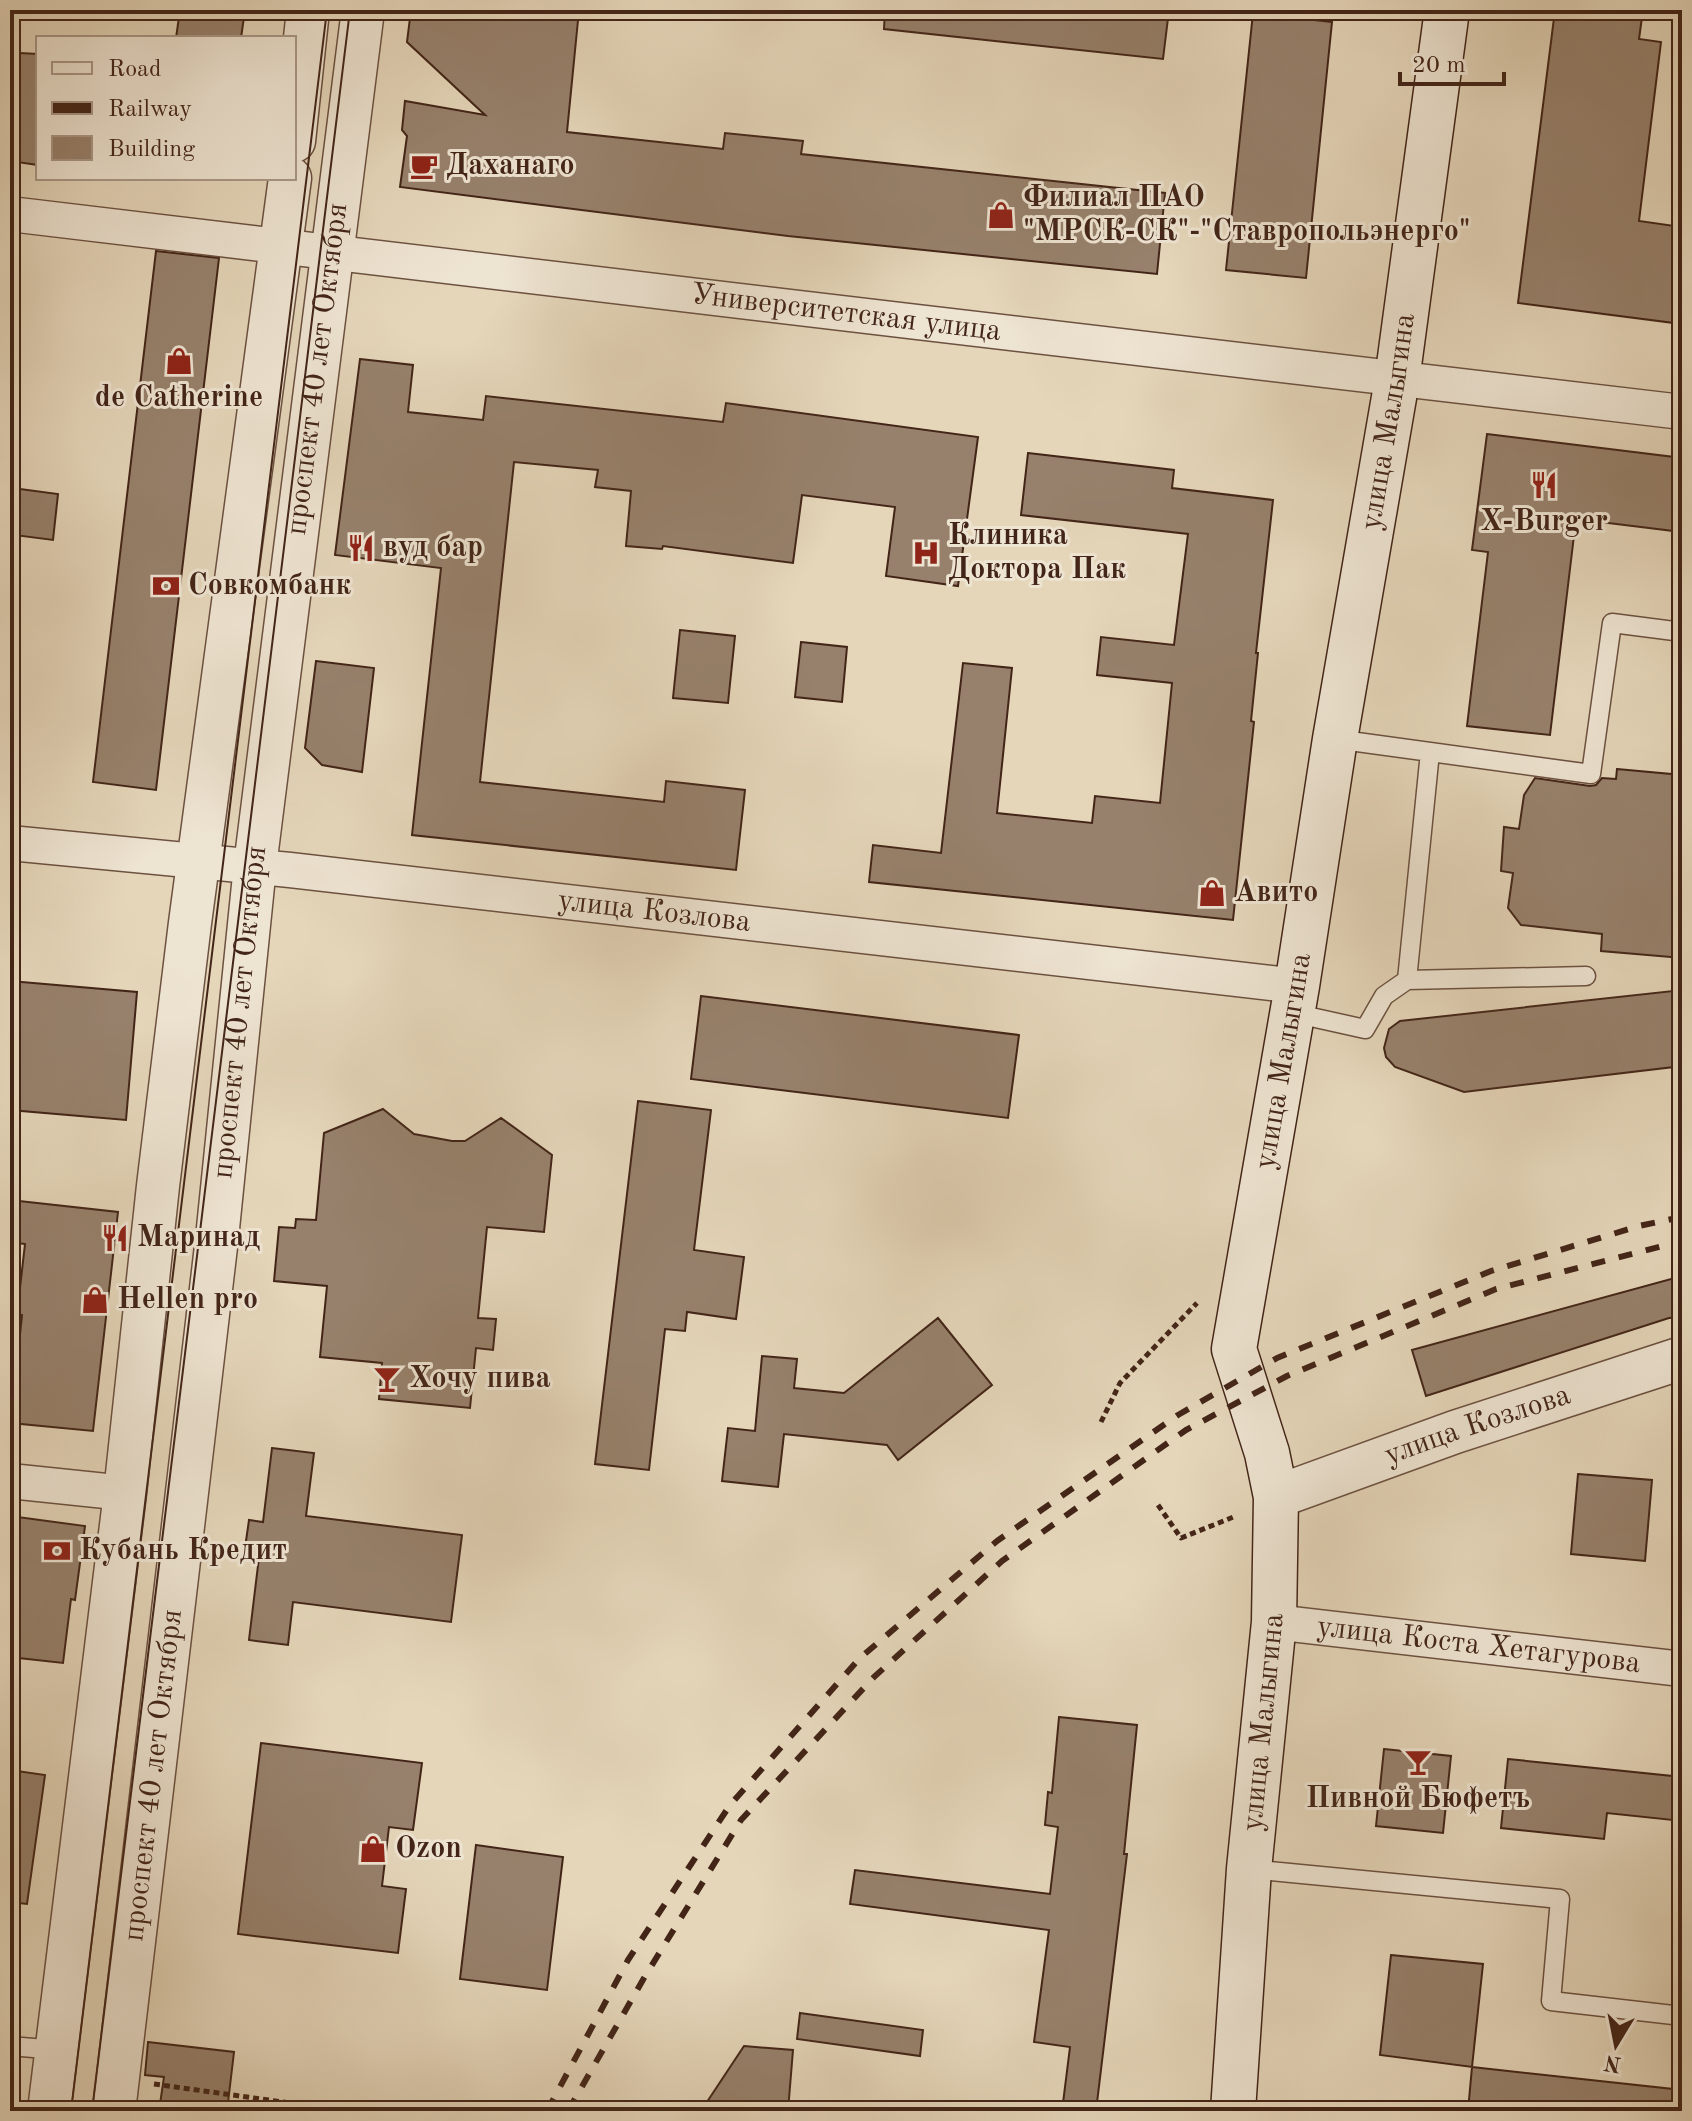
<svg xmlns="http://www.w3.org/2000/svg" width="1692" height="2121" font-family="'Old Standard TT',serif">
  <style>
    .building { fill: #97816c; stroke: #432518; stroke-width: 2 }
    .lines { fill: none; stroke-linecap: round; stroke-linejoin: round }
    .service-casing { stroke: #6c5140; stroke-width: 21 }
    .minor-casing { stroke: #6c5140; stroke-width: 37 }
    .tertiary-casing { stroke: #6c5140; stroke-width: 45 }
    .secondary-casing { stroke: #432518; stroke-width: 47 }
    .path { stroke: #432518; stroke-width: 5; stroke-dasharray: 6 4; stroke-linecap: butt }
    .service { stroke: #eee4d2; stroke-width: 18 }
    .minor { stroke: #eee4d2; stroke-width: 34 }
    .tertiary { stroke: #eee4d2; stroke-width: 42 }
    .secondary { stroke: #eee4d2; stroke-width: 44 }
    .tram { stroke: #432518; stroke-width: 2 }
    .rail { stroke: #432518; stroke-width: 6; stroke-dasharray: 14 14; stroke-linecap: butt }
    .labels { text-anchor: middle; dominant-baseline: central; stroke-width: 6; stroke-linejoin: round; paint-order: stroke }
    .poi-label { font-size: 30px; font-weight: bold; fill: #432518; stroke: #eee4d2; text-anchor: start }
    .street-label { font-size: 30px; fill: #432518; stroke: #eee4d2 }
  </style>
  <rect width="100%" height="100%" fill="#e5d6ba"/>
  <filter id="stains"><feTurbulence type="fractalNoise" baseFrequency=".0025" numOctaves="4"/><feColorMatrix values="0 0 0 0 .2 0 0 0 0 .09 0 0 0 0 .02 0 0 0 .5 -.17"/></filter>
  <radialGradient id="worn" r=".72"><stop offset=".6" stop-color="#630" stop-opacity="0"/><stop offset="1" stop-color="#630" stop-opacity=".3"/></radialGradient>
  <path class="building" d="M180,10H245L241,38H176Z
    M411,10H579L567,132L723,149L725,133L803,141L801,154L1165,193L1157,274L788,236L400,187L407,136L402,130L405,101L485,115L407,42Z
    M885,10H1169L1163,59L884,29Z
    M1555,10H1643L1639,39L1661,42L1639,221L1682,227V324L1518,303Z
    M1253,13L1332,22L1306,278L1226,270Z
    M20,53L38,54V165L10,161V133Z
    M156,251L219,258L156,790L93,782Z
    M360,359L413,365L408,412L483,420L486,396L723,422L726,403L978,437L958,586L886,576L895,507L802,495L793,563L663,546L662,549L626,546L631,491L595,487L598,470L514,462L480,782L664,802L666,781L745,790L736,870L412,835L441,568L335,555Z
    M1487,434L1682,458V532L1576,519L1550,735L1467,726L1488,552L1472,550Z
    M1028,453L1174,470L1172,488L1273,500L1256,653H1258L1251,721L1254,722L1233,920L869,882L873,845L941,853L963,663L1012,668L997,813L1092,823L1095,796L1160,803L1172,683L1097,675L1101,637L1174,645L1188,534L1021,515Z
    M20,489L58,494L53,540L14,535Z
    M680,630L735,636L728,703L673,698Z
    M801,642L847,647L842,702L795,697Z
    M316,661L374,668L362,772L322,765L305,748Z
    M1617,769L1682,775V958L1601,951L1602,934L1521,925L1508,908L1513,873L1501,871L1504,827L1519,829L1524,795L1535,778L1590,786L1596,785L1602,778L1616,779Z
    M10,981L137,992L126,1120L10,1110Z
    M1682,990V1066L1464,1092L1395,1067L1386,1057L1384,1048L1389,1029L1400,1021Z
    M701,996L1019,1035L1008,1118L691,1079Z
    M638,1101L711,1110L694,1250L744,1257L736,1319L687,1312L685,1331L665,1329L649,1470L595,1464Z
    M383,1109L414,1134L452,1141H465L501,1118L552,1155L544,1232L487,1227L478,1318L496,1319L493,1350L476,1348L470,1408L379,1399L382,1363L320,1357L327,1286L274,1281L279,1227L295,1228L296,1219L316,1220L324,1133Z
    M10,1200L118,1212L93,1431L11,1423L22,1315L17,1314L25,1244L10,1242Z
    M1682,1276V1317L1669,1318L1426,1396L1412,1350Z
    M938,1318L992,1385L898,1460L887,1445L784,1434L778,1487L722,1481L728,1428L755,1431L762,1356L797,1359L794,1388L844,1393Z
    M272,1448L314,1453L306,1516L462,1535L451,1622L293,1602L288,1645L249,1640L259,1557L244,1555L249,1520L263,1522Z
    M1578,1474L1652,1480L1645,1561L1571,1554Z
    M10,1516L85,1526L75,1600L71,1599L63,1663L10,1657Z
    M1059,1717L1137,1725L1124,1854H1127L1096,2111H1062L1070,2047L1034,2042L1049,1930L850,1904L855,1870L1050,1894L1058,1827L1045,1825L1048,1792L1052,1793Z
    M261,1743L422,1763L413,1830L389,1827L382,1886L406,1889L398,1953L238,1934Z
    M1384,1749L1451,1756L1443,1833L1376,1826Z
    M1508,1759L1682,1777V1821L1607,1813L1604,1839L1501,1828Z
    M10,1770L45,1775L27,1904L10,1902Z
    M476,1845L563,1857L547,1990L460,1979Z
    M1391,1955L1483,1964L1472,2067L1380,2055Z
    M800,2013L923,2030L920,2056L797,2039Z
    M148,2042L234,2052L227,2111H159L164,2077L145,2075Z
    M744,2046L793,2050L788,2111H701Z
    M1472,2067L1682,2090V2111H1468Z"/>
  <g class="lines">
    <g class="service-casing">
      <path id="service" d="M1335,739L1591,774L1612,623L1682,632
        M1407,980L1586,976
        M1293,1013L1365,1029L1384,996L1407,980L1430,752
        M1249,1869L1560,1899L1551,2001L1682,2016
        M10,2046L57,2050"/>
    </g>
    <g class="minor-casing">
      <g id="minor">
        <path id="s1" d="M10,214C568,277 1124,350 1682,412"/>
        <path id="s2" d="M10,843L290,870L1297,986"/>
        <path d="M10,1481L125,1493"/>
        <path id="s3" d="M1274,1622L1682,1669"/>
      </g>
    </g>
    <g class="tertiary-casing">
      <g id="tertiary">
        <path d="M294,141L308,10"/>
        <path id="s4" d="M1276,1497L1455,1432L1682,1358"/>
        <path d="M49,2111L125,1493L158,1186L190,923L290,178"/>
        <path id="s5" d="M114,2111L217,1238L255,866L363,10"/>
      </g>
    </g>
    <g class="secondary-casing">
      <g id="secondary">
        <path id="s6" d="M1233,2111L1249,1869L1274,1622L1276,1497L1267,1453L1234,1349L1297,986L1335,739L1397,380L1447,10"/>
      </g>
    </g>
    <path class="path" d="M1101,1422L1120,1383L1197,1303
      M1158,1505L1181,1538L1236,1516
      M154,2084L347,2111"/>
    <use href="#service" class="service"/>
    <use href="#minor" class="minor"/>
    <use href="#tertiary" class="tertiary"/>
    <use href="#secondary" class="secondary"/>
    <path class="tram" d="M71,2111L327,10
      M92,2111L350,10"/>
    <path class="rail" d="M547,2111L628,1960L730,1805L860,1658L997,1541L1178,1415L1277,1358L1491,1271L1639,1226L1682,1217
      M568,2111L644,1978L741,1820L874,1677L1002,1561L1186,1430L1287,1376L1496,1289L1682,1241"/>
  </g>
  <defs>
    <g id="cafe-bare" transform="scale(2.16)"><path d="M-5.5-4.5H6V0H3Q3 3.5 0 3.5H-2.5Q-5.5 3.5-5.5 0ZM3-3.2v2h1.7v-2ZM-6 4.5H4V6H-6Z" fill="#8f2418" stroke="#eee4d2" stroke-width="2.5" paint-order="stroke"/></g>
    <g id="shop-bare" transform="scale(2.16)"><path d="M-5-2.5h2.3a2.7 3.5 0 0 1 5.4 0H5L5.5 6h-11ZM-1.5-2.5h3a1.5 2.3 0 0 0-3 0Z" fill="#8f2418" stroke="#eee4d2" stroke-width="2.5" paint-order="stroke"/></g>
    <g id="restaurant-bare" transform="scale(2.16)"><path d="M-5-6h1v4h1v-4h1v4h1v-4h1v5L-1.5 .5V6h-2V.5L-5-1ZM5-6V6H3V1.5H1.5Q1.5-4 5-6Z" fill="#8f2418" stroke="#eee4d2" stroke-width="2.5" paint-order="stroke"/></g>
    <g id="hospital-bare" transform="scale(2.16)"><path d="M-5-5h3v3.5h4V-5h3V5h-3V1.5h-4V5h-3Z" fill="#8f2418" stroke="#eee4d2" stroke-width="2.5" paint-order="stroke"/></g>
    <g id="bank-bare" transform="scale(2.16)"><path d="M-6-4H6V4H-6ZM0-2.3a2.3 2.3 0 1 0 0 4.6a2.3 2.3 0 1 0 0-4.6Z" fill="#8f2418" stroke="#eee4d2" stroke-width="2.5" paint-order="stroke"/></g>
    <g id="bar-bare" transform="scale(2.16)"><path d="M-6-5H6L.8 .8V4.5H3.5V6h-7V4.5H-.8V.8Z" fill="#8f2418" stroke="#eee4d2" stroke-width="2.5" paint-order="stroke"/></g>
  </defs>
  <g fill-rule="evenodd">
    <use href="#cafe-bare" x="424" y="166"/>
    <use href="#shop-bare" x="1001" y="215"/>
    <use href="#shop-bare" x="179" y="361"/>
    <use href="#restaurant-bare" x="1544" y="485"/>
    <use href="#restaurant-bare" x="361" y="548"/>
    <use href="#hospital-bare" x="926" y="553"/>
    <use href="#bank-bare" x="166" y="586"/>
    <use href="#shop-bare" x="1212" y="893"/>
    <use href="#restaurant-bare" x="115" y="1238"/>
    <use href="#shop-bare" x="95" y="1300"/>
    <use href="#bar-bare" x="387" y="1379"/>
    <use href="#bank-bare" x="57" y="1551"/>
    <use href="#bar-bare" x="1418" y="1762"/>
    <use href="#shop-bare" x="373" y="1849"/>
  </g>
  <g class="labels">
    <g class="poi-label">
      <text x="446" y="166">Даханаго</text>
      <text x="1023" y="198">Филиал ПАО<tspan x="1023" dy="34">"МРСК-СК"-"Ставропольэнерго"</tspan></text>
      <text x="179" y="398" text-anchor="middle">de Catherine</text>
      <text x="1544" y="522" text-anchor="middle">X-Burger</text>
      <text x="948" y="536">Клиника<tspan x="948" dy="34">Доктора Пак</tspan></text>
      <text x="383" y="548">вуд бар</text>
      <text x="188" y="586">Совкомбанк</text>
      <text x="1234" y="893">Авито</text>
      <text x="137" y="1238">Маринад</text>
      <text x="117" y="1300">Hellen pro</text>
      <text x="409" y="1379">Хочу пива</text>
      <text x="79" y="1551">Кубань Кредит</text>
      <text x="1418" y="1799" text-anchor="middle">Пивной Бюфетъ</text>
      <text x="395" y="1849">Ozon</text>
    </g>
    <g class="street-label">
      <text stroke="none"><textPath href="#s1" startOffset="842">Университетская улица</textPath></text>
      <text stroke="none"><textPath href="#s5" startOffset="1754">проспект 40 лет Октября</textPath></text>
      <text stroke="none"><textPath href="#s6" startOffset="1710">улица Малыгина</textPath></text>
      <text stroke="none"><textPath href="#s2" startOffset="648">улица Козлова</textPath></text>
      <text stroke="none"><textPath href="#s5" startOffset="1106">проспект 40 лет Октября</textPath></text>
      <text stroke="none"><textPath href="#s6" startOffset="1062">улица Малыгина</textPath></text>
      <text stroke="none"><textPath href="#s4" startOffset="214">улица Козлова</textPath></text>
      <text stroke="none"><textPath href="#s3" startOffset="206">улица Коста Хетагурова</textPath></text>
      <text stroke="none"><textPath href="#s6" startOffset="390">улица Малыгина</textPath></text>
      <text stroke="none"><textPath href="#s5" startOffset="338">проспект 40 лет Октября</textPath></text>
    </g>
  </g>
  <rect width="1692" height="2121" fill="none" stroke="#e5d6ba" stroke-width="40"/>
  <rect x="12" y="12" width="1668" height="2097" fill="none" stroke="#432518" stroke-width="4"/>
  <rect x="20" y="20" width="1652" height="2081" fill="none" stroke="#432518" stroke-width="2"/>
  <rect x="36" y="36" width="260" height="144" fill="#eee4d2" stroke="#aa9888" stroke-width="2"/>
  <rect x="52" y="62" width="40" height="12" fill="#eee4d2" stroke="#aa9888" stroke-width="2"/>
  <text x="108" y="76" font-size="24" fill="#432518">Road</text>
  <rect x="52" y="102" width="40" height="12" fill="#432518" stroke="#aa9888" stroke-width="2"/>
  <text x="108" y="116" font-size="24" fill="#432518">Railway</text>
  <rect x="52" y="136" width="40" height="24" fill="#97816c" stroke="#aa9888" stroke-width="2"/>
  <text x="108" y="156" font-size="24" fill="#432518">Building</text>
  <g transform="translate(1616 2045) rotate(190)" stroke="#eee4d2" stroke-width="6" paint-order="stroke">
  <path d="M0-6L14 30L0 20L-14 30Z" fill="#432518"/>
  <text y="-12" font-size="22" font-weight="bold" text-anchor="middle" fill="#432518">N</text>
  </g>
  <path d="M1400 72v12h104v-12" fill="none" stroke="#432518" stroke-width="4"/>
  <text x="1412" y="72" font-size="24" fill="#432518" stroke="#eee4d2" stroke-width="6" paint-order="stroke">20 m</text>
  <rect width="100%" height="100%" filter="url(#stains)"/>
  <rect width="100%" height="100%" fill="url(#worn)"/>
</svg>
